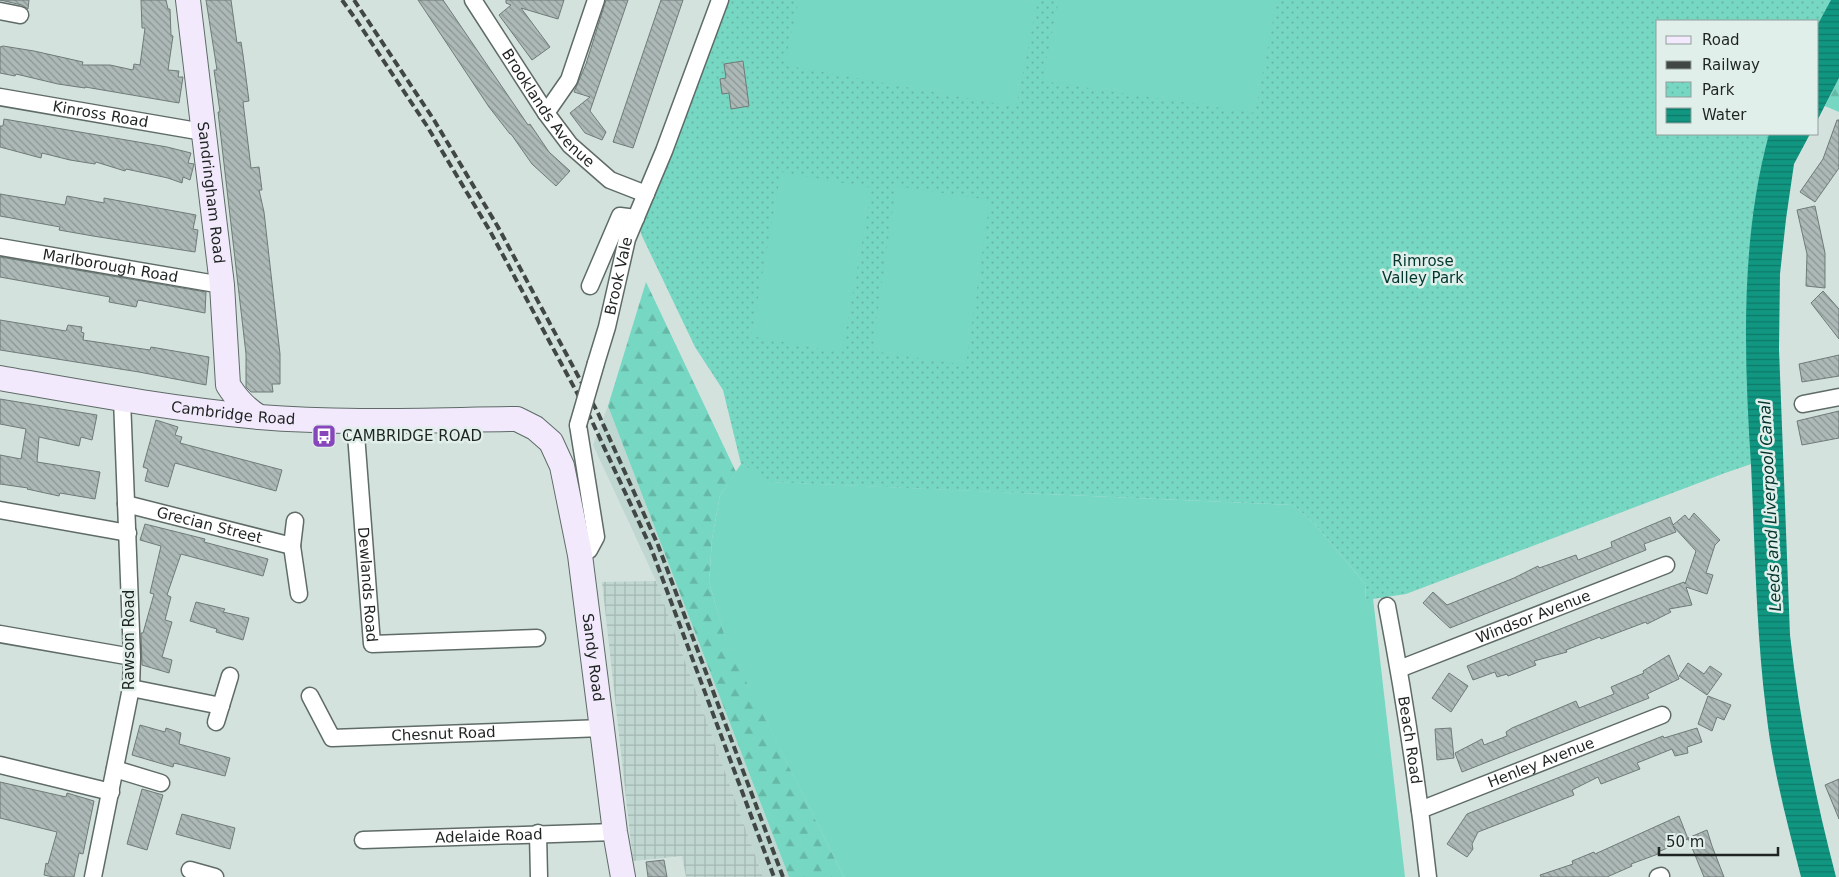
<svg xmlns="http://www.w3.org/2000/svg" width="1839" height="877" font-family="'DejaVu Sans',sans-serif">
  <style>
    .built { fill: #c0d7d1 }
    .industrial { fill: url(#industrial-grid) }
    .forest { fill: url(#forest-firs) }
    .park { fill: url(#park-dots) }
    .garden { fill: #76d7c2 }
    .water { fill: url(#water-rules) }
    .building { fill: url(#building-back-hatch); stroke: #6f7b78 }
    .lines { fill: none; stroke-linecap: round; stroke-linejoin: round }
    .minor-casing { stroke: #5e6b67; stroke-width: 19 }
    .secondary-casing { stroke: #5e6b67; stroke-width: 26 }
    .minor { stroke: #fff; stroke-width: 16 }
    .secondary { stroke: #f2e9fc; stroke-width: 24 }
    .rail { stroke: #404744; stroke-width: 4; stroke-dasharray: 8 4; stroke-linecap: butt }
    .minor-bridge-casing { stroke: #5e6b67; stroke-width: 19; stroke-linecap: butt }
    .minor-bridge { stroke: #fff; stroke-width: 16 }
    .labels { text-anchor: middle; dominant-baseline: central; stroke-width: 5; stroke-linejoin: round; paint-order: stroke }
    .street-label { font-size: 15px; fill: #1f2422; stroke: #e1efeb }
    .park-label { font-size: 15px; fill: #00362d; stroke: #e1efeb }
    .poi-label { font-size: 15px; fill: #1f2422; stroke: #e1efeb; text-anchor: start }
    .water-label { font-size: 16px; font-style: italic; fill: #00342c; stroke: #e1efeb }
  </style>
  <defs>
    <pattern id="industrial-grid" width="8" height="8" patternUnits="userSpaceOnUse" patternTransform="scale(1.25)"><rect width="8" height="8" fill="#c0d7d1"/><path d="M0 4h8M4 0v8" fill="none" stroke="#a5b8b3"/></pattern>
    <pattern id="forest-firs" width="22" height="20" patternUnits="userSpaceOnUse" patternTransform="scale(1.25)"><rect width="22" height="20" fill="#76d7c2"/><path d="M5 1l3.5 6h-7zM16 11l3.5 6h-7z" fill="#66b8a6"/></pattern>
    <pattern id="park-dots" width="8" height="8" patternUnits="userSpaceOnUse" patternTransform="scale(1.25)"><rect width="8" height="8" fill="#76d7c2"/><path d="M2 2h.1M6 6h.1" fill="none" stroke="#66b8a6" stroke-width="1.8" stroke-linecap="round"/></pattern>
    <pattern id="water-rules" width="6" height="5" patternUnits="userSpaceOnUse" patternTransform="scale(1.25)"><rect width="6" height="5" fill="#109681"/><path d="M0 2.5h6" fill="none" stroke="#0f7a69"/></pattern>
    <pattern id="building-back-hatch" width="6" height="6" patternUnits="userSpaceOnUse" patternTransform="scale(1.25)"><rect width="6" height="6" fill="#acb9b6"/><path d="M-1 5l2 2M0 0l6 6M5-1l2 2" fill="none" stroke="#8b9694"/></pattern>
  </defs>
  <rect width="100%" height="100%" fill="#d4e2de"/>
  <path class="built" d="M608,406L789,877H763L656,581L593,445Z"/>
  <path class="industrial" d="M656,581L763,877H686L682,856L633,861L602,582Z"/>
  <path class="forest" d="M1839,78V112L1825,106Z
    M646,282L736,472L720,495L712,539L709,582L726,640L844,877H789L608,406Z"/>
  <path class="park" d="M720,0H1839L1818,62V21H1658V134H1786L1766,459L1725,473L1406,594L1366,600L1365,584L1356,573L1315,524L1293,505L769,482L741,464L723,390L695,347L642,236L636,218Z"/>
  <path class="garden" d="M799,0H1038L1016,107L784,65Z
    M1059,0H1277L1255,113L1042,81Z
    M781,172L872,188L842,353L751,336Z
    M896,186L990,200L966,365L872,351Z
    M741,464L773,482L1293,505L1315,524L1356,573L1365,584L1366,600L1373,598L1405,877H844L726,641L709,582L712,539L720,495Z"/>
  <path class="water" d="M1831,0H1839V78L1818,119V24Z
    M1769,134H1810L1794,164L1786,219L1780,274L1779,349L1790,635C1799,716 1815,797 1836,877H1801C1787,822 1772,767 1766,710C1756,629 1755,547 1751,465C1744,355 1740,241 1769,134Z"/>
  <path class="building" d="M0,0H29L28,9L22,5Z
    M141,0H166L168,9H170L171,35L173,36L168,70L179,71L178,77H183L179,103L85,87V88L58,84L16,74L15,76L0,73V47L3,46L34,51L83,62L82,65H110L133,70L134,64L140,65L145,28H142Z
    M206,0H231L237,43L241,42L243,55L249,101L243,102L251,168L259,167L262,190H259L264,212L280,354V384H272L273,392H251L246,387V354L218,112H220L214,70H217Z
    M418,0H443L528,125L530,124L549,152L570,171L556,186L532,164L511,134H510L489,107Z
    M506,0H564L558,19L521,8L550,47L532,60L499,15L511,5L506,3Z
    M606,0H628L590,111L606,132L602,140L585,133L570,113L590,97L574,92L586,64Z
    M661,0H683L633,148L613,142Z
    M743,61L749,106L731,109L729,93L722,94L720,79L726,78L724,64Z
    M4,119L167,147L191,153L188,163L194,164L190,180L183,177L182,183L168,178L126,169L125,171L96,162L95,164L70,160L42,153L41,158L0,147V126H3Z
    M1837,120H1839V168L1815,202L1800,192L1823,159Z
    M0,194L65,205L67,196L104,203V198L196,215L193,229L198,230L195,252L93,236L59,230L60,227L0,216Z
    M1815,206L1825,253V288L1806,286L1807,254L1797,210Z
    M0,257L206,292L205,313L138,300L136,307L109,302L110,297L0,277Z
    M1823,291L1839,309V339L1811,303Z
    M0,320L66,331L68,325L82,327L81,332L84,333L83,340L150,350L151,347L209,357L206,385L139,372L0,350Z
    M1839,355V376L1802,382L1799,364Z
    M0,399L97,415L92,440L81,437L79,446L39,437L37,462L100,472L95,499L60,493L59,496L27,489L28,488L0,484V455L21,459L26,429L0,424Z
    M1839,411V438L1802,445L1797,421Z
    M156,420L178,427L175,435L182,437L180,443L282,470L276,491L175,463L168,487L145,481L148,469L143,467Z
    M1694,513L1720,540L1715,545L1706,573L1713,575L1707,594L1686,587L1692,605L1669,609L1671,612L1647,624L1646,622L1601,639L1600,637L1566,650L1567,652L1534,661L1536,665L1508,676L1507,674L1497,677L1495,672L1473,680L1467,666L1621,605L1684,582L1685,584L1696,551L1673,526L1676,532L1644,544L1646,550L1450,628L1423,603L1433,592L1447,605L1514,578L1538,566L1539,568L1576,555L1578,560L1612,547L1611,542L1670,517L1673,525L1685,515L1689,520Z
    M145,524L205,539L204,542L268,559L263,576L181,554L167,595L171,597L165,620L172,622L162,657L172,660L169,673L142,665L141,633H143L154,594L150,593L161,546L140,540Z
    M196,602L225,609L223,612L249,618L243,640L216,632L217,629L190,621Z
    M1669,655L1679,679L1647,694L1649,698L1462,772L1455,753L1482,739L1484,745L1507,736L1506,732L1512,728L1576,701L1579,708L1614,694L1611,687L1644,673L1643,671Z
    M1688,663L1704,674L1710,666L1722,674L1707,695L1679,676Z
    M1449,673L1468,686L1451,712L1432,698Z
    M1708,696L1731,705L1724,720L1717,717L1712,731L1698,724Z
    M140,725L165,732L166,728L181,733L179,744L230,758L225,776L174,763L173,767L132,755Z
    M1451,728L1454,758L1437,760L1435,729Z
    M1697,728L1702,742L1687,747L1688,753L1675,756L1672,749L1637,763L1640,769L1601,784L1598,777L1572,790L1574,795L1478,832L1472,844L1473,849L1467,857L1447,844L1467,814L1663,736L1664,738Z
    M1839,779V819L1825,785Z
    M0,782L66,797L67,793L94,801L83,854L79,853L74,877H53L44,875L46,863L48,864L57,832L0,818Z
    M142,789L163,795L147,850L127,844Z
    M182,814L235,828L230,849L176,834Z
    M1679,816L1688,839L1658,852V854L1631,864L1632,866L1607,877H1541L1540,875L1573,864L1572,861L1594,852L1595,854Z
    M1707,830L1712,846L1724,877H1704L1688,838Z
    M664,860L667,877H648L646,862Z"/>
  <g class="lines">
    <g class="minor-casing">
      <g id="minor">
        <path id="s1" d="M473,0L546,113L570,145L610,180L646,194"/>
        <path d="M0,11L20,15"/>
        <path id="s2" d="M0,97L203,132"/>
        <path d="M546,113L569,80L596,0"/>
        <path id="s3" d="M0,247L222,285"/>
        <path d="M590,286L620,216L636,218"/>
        <path id="s4" d="M596,363L607,327L627,239L664,151L720,0"/>
        <path d="M1803,404L1839,397"/>
        <path id="s5" d="M355,421L372,644L537,638"/>
        <path d="M578,425L596,537L589,550L580,555"/>
        <path id="s6" d="M126,504L292,546"/>
        <path d="M0,510L128,533"/>
        <path d="M295,521L292,546L299,594"/>
        <path id="s7" d="M1387,606C1404,695 1418,786 1428,877"/>
        <path d="M0,634L132,657"/>
        <path id="s8" d="M1399,669L1666,565"/>
        <path d="M131,688L221,706"/>
        <path id="s9" d="M310,696L332,738L603,728"/>
        <path d="M216,722L230,676"/>
        <path d="M0,765L111,792"/>
        <path d="M115,769L161,783"/>
        <path id="s10" d="M1420,810L1662,715"/>
        <path d="M538,833L539,877"/>
        <path id="s11" d="M363,840L615,832"/>
        <path d="M190,870L215,877"/>
        <path d="M93,877L131,688L132,657L122,399"/>
        <path d="M1658,877L1661,876"/>
      </g>
    </g>
    <g class="secondary-casing">
      <g id="secondary">
        <path id="s12" d="M188,0L222,285L228,385C237,399 245,408 259,417"/>
        <path id="s13" d="M0,378C86,393 172,409 259,417C345,424 431,420 517,419L535,428L551,442L562,466L580,555L615,832L623,877"/>
      </g>
    </g>
    <use href="#minor" class="minor"/>
    <use href="#secondary" class="secondary"/>
    <path class="rail" d="M342,0L357,21L427,126L490,231L590,417L651,548L774,877
      M354,0L434,120L498,227L598,413L658,545L783,877"/>
    <g class="minor-bridge-casing">
      <path id="minor-bridge" d="M578,425L596,363"/>
    </g>
    <use href="#minor-bridge" class="minor-bridge"/>
  </g>
  <defs>
    <g id="bus-square" transform="scale(1.25)"><rect x="-9" y="-9" width="18" height="18" rx="4" fill="#8746bb" stroke="#e1efeb"/><path d="M-5-6H5V4H4V6H2V4H-2V6H-4V4H-5ZM-3.5-4V0h7V-4ZM-3.5 1.2v1.5H-2V1.2ZM2 1.2v1.5H3.5V1.2Z" fill="#fff"/></g>
  </defs>
  <g fill-rule="evenodd">
    <use href="#bus-square" x="324" y="436"/>
  </g>
  <g class="labels">
    <g class="street-label">
      <text stroke="none"><textPath href="#s1" startOffset="132">Brooklands Avenue</textPath></text>
      <text stroke="none"><textPath href="#s2" startOffset="102">Kinross Road</textPath></text>
      <text stroke="none"><textPath href="#s12" startOffset="194">Sandringham Road</textPath></text>
      <text stroke="none"><textPath href="#s3" startOffset="112">Marlborough Road</textPath></text>
      <text stroke="none"><textPath href="#s4" startOffset="90">Brook Vale</textPath></text>
      <text stroke="none"><textPath href="#s13" startOffset="236">Cambridge Road</textPath></text>
      <text stroke="none"><textPath href="#s6" startOffset="86">Grecian Street</textPath></text>
      <text stroke="none"><textPath href="#s5" startOffset="164">Dewlands Road</textPath></text>
      <text stroke="none"><textPath href="#s8" startOffset="144">Windsor Avenue</textPath></text>
      <text transform="translate(129 640) rotate(-90)">Rawson Road</text>
      <text stroke="none"><textPath href="#s13" startOffset="782">Sandy Road</textPath></text>
      <text stroke="none"><textPath href="#s9" startOffset="159">Chesnut Road</textPath></text>
      <text stroke="none"><textPath href="#s7" startOffset="136">Beach Road</textPath></text>
      <text stroke="none"><textPath href="#s10" startOffset="130">Henley Avenue</textPath></text>
      <text stroke="none"><textPath href="#s11" startOffset="126">Adelaide Road</textPath></text>
    </g>
    <g class="park-label">
      <text x="1423" y="261">Rimrose<tspan x="1423" dy="17">Valley Park</tspan></text>
    </g>
    <g class="poi-label">
      <text x="342" y="436">CAMBRIDGE ROAD</text>
    </g>
    <g class="water-label">
      <text transform="translate(1770 506) rotate(-93)">Leeds and Liverpool Canal</text>
    </g>
  </g>
  <rect x="1656" y="20" width="162" height="115" fill="#e1efeb" stroke="#939e9b"/>
  <rect x="1666" y="36" width="25" height="8" fill="#f2e9fc" stroke="#939e9b"/>
  <text x="1702" y="45" font-size="15" fill="#1f2422">Road</text>
  <rect x="1666" y="61" width="25" height="8" fill="#404744" stroke="#939e9b"/>
  <text x="1702" y="70" font-size="15" fill="#1f2422">Railway</text>
  <rect x="1666" y="82" width="25" height="15" fill="url(#park-dots)" stroke="#939e9b"/>
  <text x="1702" y="95" font-size="15" fill="#1f2422">Park</text>
  <rect x="1666" y="108" width="25" height="15" fill="url(#water-rules)" stroke="#939e9b"/>
  <text x="1702" y="120" font-size="15" fill="#1f2422">Water</text>
  <path d="M1659 847v8h119v-8" fill="none" stroke="#1f2422" stroke-width="2.5"/>
  <text x="1666" y="847" font-size="15" fill="#1f2422" stroke="#e1efeb" stroke-width="4" paint-order="stroke">50 m</text>
</svg>
